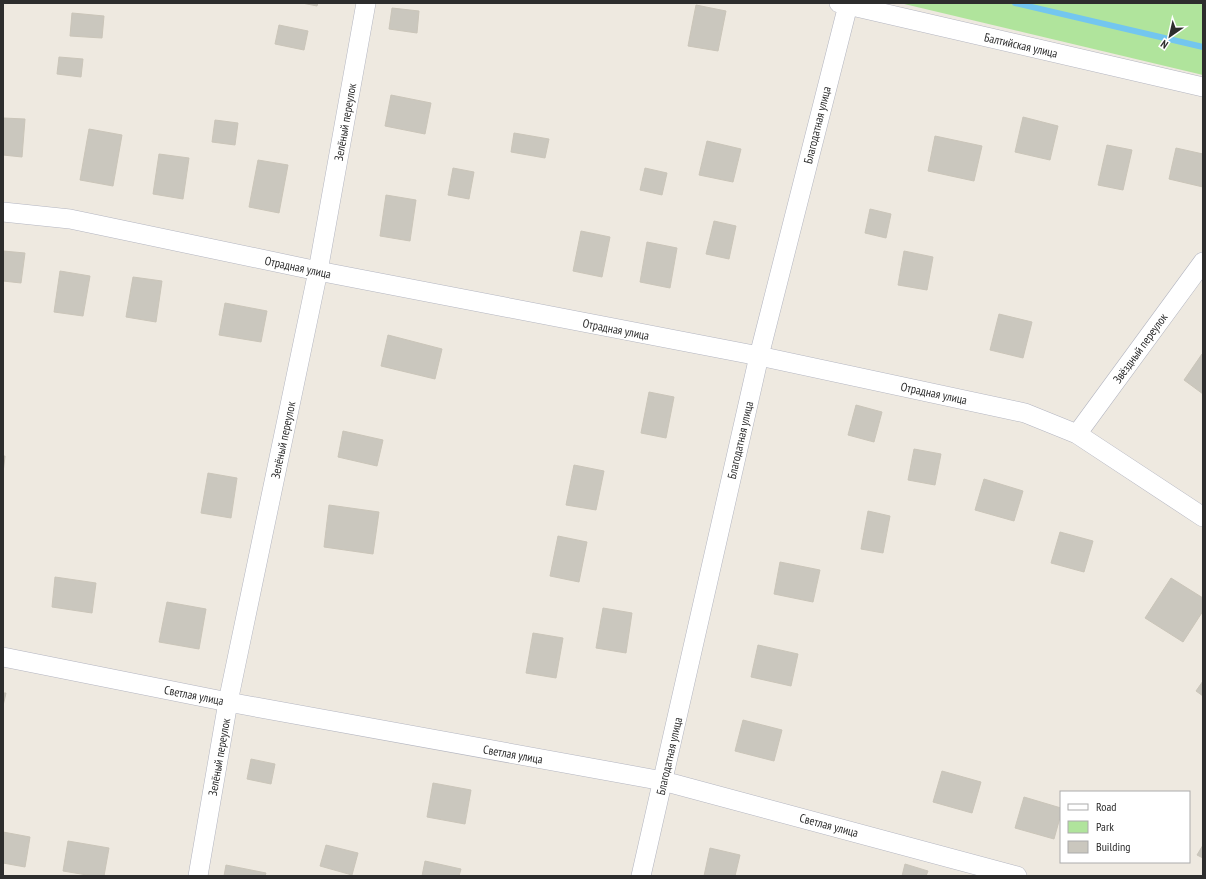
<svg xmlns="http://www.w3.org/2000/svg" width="1206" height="879" font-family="'PT Sans Narrow',sans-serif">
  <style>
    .green { fill: #b0e49c }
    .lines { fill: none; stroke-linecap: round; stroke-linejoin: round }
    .stream { stroke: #73c6ef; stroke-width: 6 }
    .building { fill: #cac7be; stroke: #cac5b9 }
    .minor-casing { stroke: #b3b5c0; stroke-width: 20 }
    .minor { stroke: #fff; stroke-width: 19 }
    .labels { text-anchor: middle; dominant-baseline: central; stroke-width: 3; stroke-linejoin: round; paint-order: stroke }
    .street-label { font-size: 12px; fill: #2d2d2d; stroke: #fff }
  </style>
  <rect width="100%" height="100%" fill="#eee9e0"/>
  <path class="green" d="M900,3H1203V75Z"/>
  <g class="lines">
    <path class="stream" d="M1015,3L1203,47"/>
  </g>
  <path class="building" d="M302,3H318L317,6Z
    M696,5L726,11L718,51L688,46Z
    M392,8L419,11L417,33L389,29Z
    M72,13L104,16L102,38L70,36Z
    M279,25L308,31L304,50L275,44Z
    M59,57L83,59L81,77L57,74Z
    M391,95L431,103L425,134L385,126Z
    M1023,117L1058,126L1050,160L1015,152Z
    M3,118L25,119L22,157L3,155Z
    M215,120L238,123L235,145L212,142Z
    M89,129L122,135L113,186L80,180Z
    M514,133L549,139L545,158L511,152Z
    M935,136L982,146L974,181L928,171Z
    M707,141L741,149L733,182L699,175Z
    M1107,145L1132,150L1123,190L1098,185Z
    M1176,148L1203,154V187L1169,179Z
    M159,154L189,158L183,199L153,194Z
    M258,160L288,165L279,213L249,207Z
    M453,168L474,172L469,199L448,195Z
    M645,168L667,173L662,195L640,190Z
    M386,195L416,200L410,241L380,236Z
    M870,209L891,214L886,238L865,233Z
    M714,221L736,226L729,259L706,254Z
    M581,231L610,237L602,277L573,271Z
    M647,242L677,248L670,288L640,282Z
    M3,251L25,253L21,283L3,281Z
    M904,251L933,257L927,290L898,285Z
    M60,271L90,276L83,316L54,312Z
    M133,277L162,281L156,322L126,317Z
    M225,303L267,311L261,342L219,335Z
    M999,314L1032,322L1023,358L990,350Z
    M388,335L442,349L435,379L381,366Z
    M1202,354L1203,355V394L1184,380Z
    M649,392L674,397L666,438L641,433Z
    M856,405L882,412L874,442L848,435Z
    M343,431L383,440L377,466L338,457Z
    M914,449L941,454L935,485L908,480Z
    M3,456H5L3,473Z
    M574,465L604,471L596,510L566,505Z
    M208,473L237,478L231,518L201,513Z
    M984,479L1023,491L1014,521L975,510Z
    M329,505L379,512L373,554L324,547Z
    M868,511L890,516L883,553L861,549Z
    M1060,532L1093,541L1084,572L1051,563Z
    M558,536L587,542L579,582L550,576Z
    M780,562L820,570L813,602L774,594Z
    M55,577L96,583L92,613L52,607Z
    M1171,578L1203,598V611L1183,642L1145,618Z
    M167,602L206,609L199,649L159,642Z
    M603,608L632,613L626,653L596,648Z
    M533,633L563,638L556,678L526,673Z
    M758,645L798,654L791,686L751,677Z
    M1203,681V696L1196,691Z
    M3,693H6L3,706Z
    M743,720L782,730L774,761L735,751Z
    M251,759L275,764L271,784L247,779Z
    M942,771L981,782L972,813L933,802Z
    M433,783L471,790L465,824L427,817Z
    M1024,797L1061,808V814L1054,839L1015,828Z
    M3,832L30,837L25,867L3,863Z
    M68,841L109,848L104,876H93L63,871Z
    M326,845L358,853L352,875L320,866Z
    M1203,845V858L1197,855Z
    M710,848L740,855L735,876H704Z
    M425,861L461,869L459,876H422Z
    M905,864L928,871L926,876H902Z
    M226,865L266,873L265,876H224Z"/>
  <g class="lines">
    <g class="minor-casing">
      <path id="minor" d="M839,3L1203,87
        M3,212L70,219L318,271L759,356L1025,413L1077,434L1203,517
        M1077,434L1203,262
        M3,657L228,702L663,781L1017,876
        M198,876L228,702L318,271L366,3
        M641,876L759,356L848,5"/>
    </g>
    <use href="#minor" class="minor"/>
  </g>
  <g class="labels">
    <g class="street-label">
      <text transform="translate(1021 45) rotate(13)">Балтийская улица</text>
      <text transform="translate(345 122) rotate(-80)">Зелёный переулок</text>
      <text transform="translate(817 125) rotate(-76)">Благодатная улица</text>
      <text transform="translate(298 267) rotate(12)">Отрадная улица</text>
      <text transform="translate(616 329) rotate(11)">Отрадная улица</text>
      <text transform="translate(1140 348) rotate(-54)">Звёздный переулок</text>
      <text transform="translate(934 393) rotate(12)">Отрадная улица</text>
      <text transform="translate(283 440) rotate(-78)">Зелёный переулок</text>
      <text transform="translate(740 440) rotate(-77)">Благодатная улица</text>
      <text transform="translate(194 695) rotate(11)">Светлая улица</text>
      <text transform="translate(513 754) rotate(10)">Светлая улица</text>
      <text transform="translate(669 756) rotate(-77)">Благодатная улица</text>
      <text transform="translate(219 757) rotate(-80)">Зелёный переулок</text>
      <text transform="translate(829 825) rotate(15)">Светлая улица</text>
    </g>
  </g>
  <rect width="1206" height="879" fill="none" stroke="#2d2d2d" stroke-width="8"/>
  <rect x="1060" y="791" width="130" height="72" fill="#ffffff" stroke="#ababab"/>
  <rect x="1068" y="804" width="20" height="6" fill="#ffffff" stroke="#ababab"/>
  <text x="1096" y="811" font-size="12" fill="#2d2d2d">Road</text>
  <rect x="1068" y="821" width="20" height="12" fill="#b0e49c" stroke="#ababab"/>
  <text x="1096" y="831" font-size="12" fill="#2d2d2d">Park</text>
  <rect x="1068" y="841" width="20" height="12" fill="#cac7be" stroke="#ababab"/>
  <text x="1096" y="851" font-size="12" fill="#2d2d2d">Building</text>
  <g transform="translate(1170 36) rotate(214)" stroke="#ffffff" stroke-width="3" paint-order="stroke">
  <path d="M0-3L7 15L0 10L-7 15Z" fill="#2d2d2d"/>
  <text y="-6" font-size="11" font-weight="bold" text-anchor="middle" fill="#2d2d2d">N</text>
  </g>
</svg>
